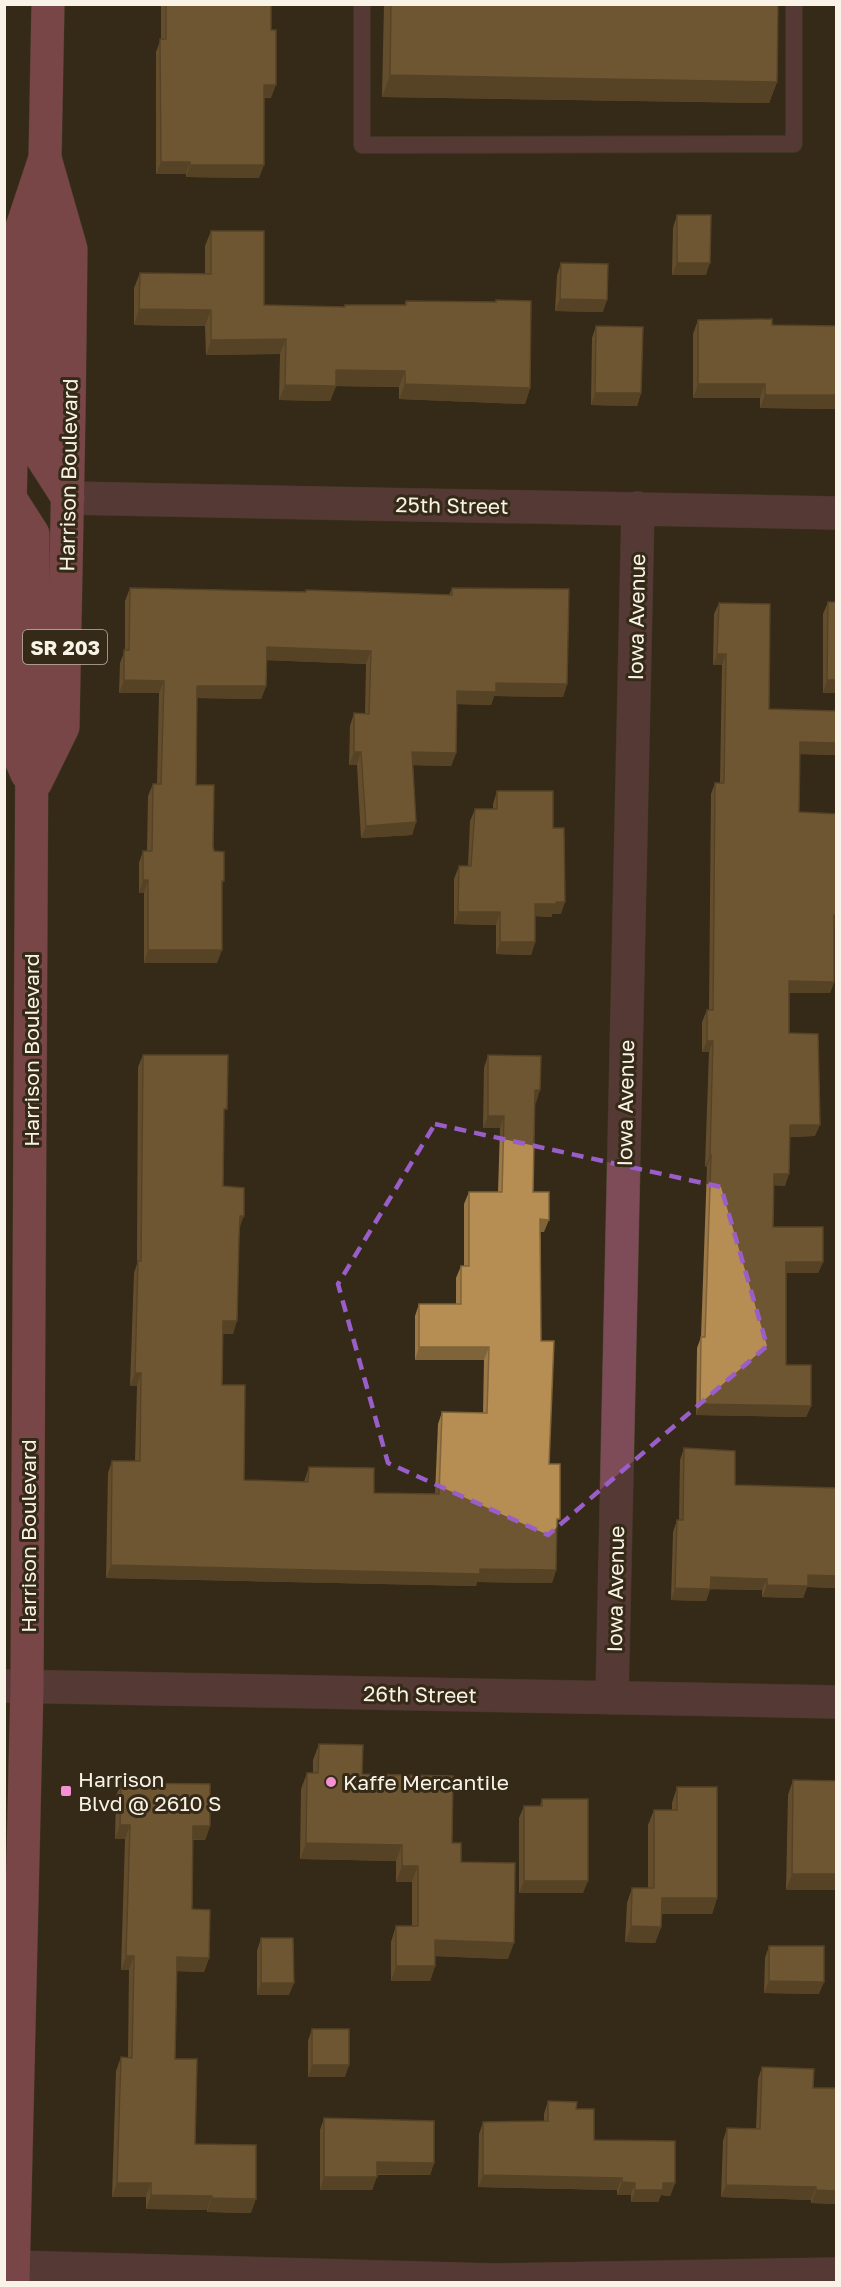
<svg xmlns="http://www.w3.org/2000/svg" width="841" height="2287" font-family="'Golos Text',sans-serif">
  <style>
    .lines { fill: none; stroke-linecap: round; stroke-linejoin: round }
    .service-casing { stroke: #504634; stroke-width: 18 }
    .minor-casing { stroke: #504634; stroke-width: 34 }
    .tertiary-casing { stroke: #504634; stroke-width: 34 }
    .primary-casing { stroke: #504634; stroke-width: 34 }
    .service { stroke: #7d4c58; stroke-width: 16 }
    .minor { stroke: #7d4c58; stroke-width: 33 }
    .tertiary { stroke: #7d4c58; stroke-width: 33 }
    .primary { stroke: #cc6883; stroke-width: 33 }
    .wall { fill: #9d7947 }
    .shaded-wall { fill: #7f6339 }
    .building { fill: #b68d52; stroke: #7f6339; stroke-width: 1.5 }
    .marked { fill: none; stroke: #9a5ec9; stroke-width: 4.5; stroke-dasharray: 12 8; stroke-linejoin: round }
    .poi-dot { fill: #f591d2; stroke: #342a17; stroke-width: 2 }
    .labels { text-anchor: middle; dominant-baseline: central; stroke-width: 6; stroke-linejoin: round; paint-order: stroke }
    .shield { fill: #342a17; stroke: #beb7a9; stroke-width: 1.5 }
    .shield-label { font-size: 20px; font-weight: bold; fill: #f9f3e7 }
    .street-label { font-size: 21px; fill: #f9f3e7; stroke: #342a17 }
    .poi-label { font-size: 21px; fill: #f9f3e7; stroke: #342a17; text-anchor: start }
  </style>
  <rect width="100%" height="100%" fill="#342a17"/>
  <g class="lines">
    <g class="service-casing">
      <path id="service" d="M362,4V145L794,144V4"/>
    </g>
    <g class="minor-casing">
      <path id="minor" d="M68,498L836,513
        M612,1698L638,508
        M13,2267L495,2280L836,2274"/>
    </g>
    <g class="tertiary-casing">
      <path id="tertiary" d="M4,1686L836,1702"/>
    </g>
    <g class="primary-casing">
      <path id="primary" d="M44,193L41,456L68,498
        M10,498L33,534L27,1686L13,2282
        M27,774L6,725L15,248L45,158L48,4
        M36,782L63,727L69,415L71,249L45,158"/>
    </g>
    <use href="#service" class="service"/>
    <use href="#minor" class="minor"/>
    <use href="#tertiary" class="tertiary"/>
    <use href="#primary" class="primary"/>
  </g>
  <path class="wall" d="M161,4H271V98H264L259,178L186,177V174H156V52L161,39Z
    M384,4H778L777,82L769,103L382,97Z
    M836,4H837V57H836Z
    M677,215L706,275H672L673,228Z
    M211,231L264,305L344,307L345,305H404L406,301L495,302L496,300L530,388L525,404L399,399V387L336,386L330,401L279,400L280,354L206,355L205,326L134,325V288L140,273L205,274V246Z
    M561,263L603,312L555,311L557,275Z
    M698,320L772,325L837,326V409L760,408V398H693V334Z
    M596,326L641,393L637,406L591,405L592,338Z
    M130,588L305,592L306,590L449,595L452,588L567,684L563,697L494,696L491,705L457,704L456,753L451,766L412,765L416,822L412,835L361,838L357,765H349L350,726L354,713L365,714L366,664L266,660V686L261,699L197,698L196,785L213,846L222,887L217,963H144V893H139V863L143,851H147L148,796L153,784H157L159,693H119L120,663L125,650V601Z
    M828,602L837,693H823V614Z
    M719,603L769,709L837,755L799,754V812L837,814V927H834V982L830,993H789V1033L815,1136L789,1137L785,1186L774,1185L773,1227L823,1262L818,1273H786V1365L811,1406L806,1417L696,1415L697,1348L701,1337L707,1167L705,1166L709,1052H702V1022L707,1010H709L711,794L715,783H720L722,665H713L714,614Z
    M497,791L553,828L561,914H552V917L535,916V942L531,955L496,954V925L454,924V879L459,866H468L470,821L475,809H493V804Z
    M143,1055L224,1118L223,1186L239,1229L233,1334H223L222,1385L244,1480L304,1482L309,1467L374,1493L435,1494L438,1424L442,1412L483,1413L484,1360H415V1316L419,1304H456V1278L461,1266H464V1204L469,1192H498L500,1128H483L484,1068L488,1055L536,1103H535L533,1192L544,1232H540L541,1341L549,1464L556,1527V1570L552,1583L477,1582L476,1586L106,1578L108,1473L112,1461H135L137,1386H130L134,1273L137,1264L138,1067Z
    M684,1448L735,1485L837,1488V1588L807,1587L803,1598L762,1597V1590L710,1589L706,1601L671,1600L673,1532L677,1520H679L680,1460Z
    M319,1744L362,1774L452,1843L508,1959L435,1956V1966L430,1981H391V1942L396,1926H412V1882H396V1861L300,1859L301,1789L307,1773H313V1760Z
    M793,1780L837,1781L786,1890L788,1795Z
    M121,1783L210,1826L205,1840H193L192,1909L209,1958L204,1972L177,1971L175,2059L195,2144L251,2213L207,2212V2210L146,2209V2197H112L116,2071L121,2057H128L129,1970H121L125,1839H115L116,1796Z
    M677,1787L717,1898L712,1914H661V1927L655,1943L625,1942L627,1903L632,1888H648V1825L654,1810H672V1803Z
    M542,1799L583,1893H519V1818L524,1806H540Z
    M261,1938L289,1995H257V1951Z
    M769,1946L819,1994L764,1993L765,1958Z
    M312,2029L345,2077H308V2041Z
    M762,2067L813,2088L837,2204L811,2203V2200L721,2197L723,2141L727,2128L756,2129L758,2079Z
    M548,2101L576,2109L594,2140L675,2183L670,2196L661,2195L658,2202H631V2195H617V2190L478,2187L479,2134L483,2122L544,2121V2114Z
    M324,2118L434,2163L430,2175H377L372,2190H320V2130Z"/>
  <path class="shaded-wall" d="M390,75L777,82L769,103L382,97Z
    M264,85H276L271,98L260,97Z
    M161,162H190L186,174H156Z
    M190,165H264L259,178L186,177Z
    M677,263H710L706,275H672Z
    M560,299L607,300L603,312L555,311Z
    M139,309L211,310L205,326L134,325Z
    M286,339L280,354L206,355L211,340Z
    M336,370L405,371L399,387L336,386L330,401L279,400L285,385Z
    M405,384L530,388L525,404L399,399Z
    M698,384H765L760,398H693Z
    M595,393H641L637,406L591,405Z
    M765,395H837V409L760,408Z
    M267,647L371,651L366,664L262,660Z
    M717,654H726L722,665H713Z
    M124,680L164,681L159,693H119Z
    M827,680H837V693H823Z
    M496,683L567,684L563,697L494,696L491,705L453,704L457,691Z
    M197,686H266L261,699L192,698Z
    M800,742L837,743V755L795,754Z
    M354,752H361L357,765H349Z
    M412,752L456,753L451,766L407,765Z
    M416,822L412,835L361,838L366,826Z
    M143,880H148L144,893H139Z
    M556,902H565L561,914H552V917L531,916L535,904Z
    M458,912H500L496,925L454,924Z
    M834,915H837V927H830Z
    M500,942H535L531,955L496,954Z
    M148,950H222L217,963H144Z
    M789,981L834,982L830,993H785Z
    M707,1041H713L709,1052H702Z
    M535,1090H540L536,1103H531Z
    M488,1116H504L500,1128H483Z
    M790,1125H820L815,1136L785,1137Z
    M710,1155H711L707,1167L705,1166Z
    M774,1174H789L785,1186L770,1185Z
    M240,1216H244L239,1229Z
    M540,1219L549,1220L544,1232H535Z
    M786,1262H823L818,1273H782Z
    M223,1321H237L233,1334H219Z
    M419,1347H489L484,1360H415Z
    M135,1373H141L137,1386H130Z
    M700,1404L811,1406L806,1417L696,1415Z
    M111,1565L480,1569L556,1570L552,1583L477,1582L476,1586L106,1578Z
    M808,1575L837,1576V1588L807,1587L803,1598L762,1597L767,1585Z
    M711,1577L767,1579L762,1590L706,1589Z
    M675,1588L710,1589L706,1601L671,1600Z
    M120,1825H130L125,1839H115Z
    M193,1826H210L205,1840L188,1839Z
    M306,1843L402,1845L396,1861L300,1859Z
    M402,1866H418L412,1882H396Z
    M792,1874H837V1890H786Z
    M524,1881H588L583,1893H519Z
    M662,1898H717L712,1914H656Z
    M631,1926L661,1927L655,1943L625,1942Z
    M435,1940L514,1943L508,1959L430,1956Z
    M126,1956H134L129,1970H121Z
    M177,1957L209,1958L204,1972L172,1971Z
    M396,1966H435L430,1981H391Z
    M769,1981L824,1982L819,1994L764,1993Z
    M261,1983H294L289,1995H257Z
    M312,2065H349L345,2077H308Z
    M377,2162L434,2163L430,2175L372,2174Z
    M483,2175L622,2178L617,2190L478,2187Z
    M324,2177H377L372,2190H320Z
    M622,2182L635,2183L631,2195H617Z
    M117,2183H151L146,2197H112Z
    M663,2183H675L670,2196L661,2195L658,2202H631L635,2190Z
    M726,2185L816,2187L811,2200L721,2197Z
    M816,2190L837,2191V2204L811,2203Z
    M151,2195L212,2196L207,2210L146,2209Z
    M212,2198L256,2199L251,2213L207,2212Z"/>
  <path class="building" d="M166,4H271V30H276V85H264V165H190V162H161L160,39H166Z
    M391,4H778L777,82L390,75Z
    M677,215H711L710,263H677Z
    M211,231H264V305L345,307V305H406V301L496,302V300L531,301L530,388L405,384V371L336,370V386L285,385L286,339L211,340V310L139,309L140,273L211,274Z
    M561,263L608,264L607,300L560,299Z
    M772,319V325L837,326V395H765V384H698V320Z
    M596,326L643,327L641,393H595Z
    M130,588L306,592V590L452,595V588L569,589L567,684L496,683V692L457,691L456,753L412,752L416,822L366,826L361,752H354V713L369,714L371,651L267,647L266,686H197L196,785H214L213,846L214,851L224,852V881H222V950H148V880H143V851H152L153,784H161L164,681L124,680V650H129Z
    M828,602H837V680H827Z
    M719,603L770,604L769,709L837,711V743L800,742L799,812L837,814V915H834V982L789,981V1033L818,1034L820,1125H790L789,1174H774L773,1227H823V1262H786V1365H811V1406L700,1404L701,1337H705L711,1155H710L713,1041H707V1010H713L715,783H724L726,654H717Z
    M497,791H553V828H564L565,902H556V904H535V942H500V912H458L459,866H471L475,809H497Z
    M143,1055H228L227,1109H224L223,1186L244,1188V1216H240L239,1237L237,1321H223L222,1385H245L244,1480L308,1482L309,1467L374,1468V1493L439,1494L442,1412L487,1413L489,1347H419V1304H461V1266H469V1192H502L504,1116H488V1055L541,1056L540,1090H535L533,1192H549V1220L540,1219L541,1341H554L549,1464H560V1519H557L556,1570L480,1569V1574L111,1565L112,1461H140L141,1373H135L138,1261H141Z
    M684,1448L735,1451V1485L837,1488V1576L808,1575V1586L767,1585V1579L711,1577L710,1589L675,1588L677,1520H683Z
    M319,1744L363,1745L362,1774L453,1776L452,1843H461V1862L515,1863L514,1943L435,1940V1966H396V1926H418V1866H402V1845L306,1843L307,1773H318Z
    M793,1780L837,1781V1874H792Z
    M121,1783L210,1784V1826H193L192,1909L210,1910L209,1958L177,1957L175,2059H197L195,2144L256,2145V2199L212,2198V2196L151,2195V2183H117L121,2057L132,2058L134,1956H126L130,1825H120Z
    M677,1787H717V1898H662L661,1927L631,1926L632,1888H654V1810H677Z
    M542,1799H588V1881H524V1806H542Z
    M261,1938H293L294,1983H261Z
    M769,1946H824V1982L769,1981Z
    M312,2029H349V2065H312Z
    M762,2067L814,2069L813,2088H837V2191L816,2190V2187L726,2185L727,2128L760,2129Z
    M548,2101L577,2102L576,2109H594V2140L675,2141V2183H663V2190H635V2183L622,2182V2178L483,2175V2122L548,2121Z
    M324,2118L434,2121V2163L377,2162V2177H324Z"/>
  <path d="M0 0H841V2287H0ZM435,1124L721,1187L767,1346L548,1535L388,1463L338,1284Z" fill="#342a17" fill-opacity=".55" fill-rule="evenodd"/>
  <path class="marked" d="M435,1124L721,1187L767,1346L548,1535L388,1463L338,1284Z"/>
  <g class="poi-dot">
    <circle cx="331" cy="1782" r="6"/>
    <rect x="60" y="1785" width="12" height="12" rx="3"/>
  </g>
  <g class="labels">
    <rect class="shield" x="23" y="630" width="84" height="34" rx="4.5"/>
    <g class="shield-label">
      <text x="65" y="647">SR 203</text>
    </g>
    <g class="street-label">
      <text transform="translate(68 475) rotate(-89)">Harrison Boulevard</text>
      <text transform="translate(452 505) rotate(1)">25th Street</text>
      <text transform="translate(636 617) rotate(-89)">Iowa Avenue</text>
      <text transform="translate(31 1050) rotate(-90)">Harrison Boulevard</text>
      <text transform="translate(625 1103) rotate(-89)">Iowa Avenue</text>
      <text transform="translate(28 1536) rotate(-90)">Harrison Boulevard</text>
      <text transform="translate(615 1589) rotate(-89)">Iowa Avenue</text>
      <text transform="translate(420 1694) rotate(1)">26th Street</text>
    </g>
    <g class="poi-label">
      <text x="78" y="1779">Harrison<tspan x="78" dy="24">Blvd @ 2610 S</tspan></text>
      <text x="343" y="1782">Kaffe Mercantile</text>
    </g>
  </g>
  <rect width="841" height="2287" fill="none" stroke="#f9f3e7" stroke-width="12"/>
</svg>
